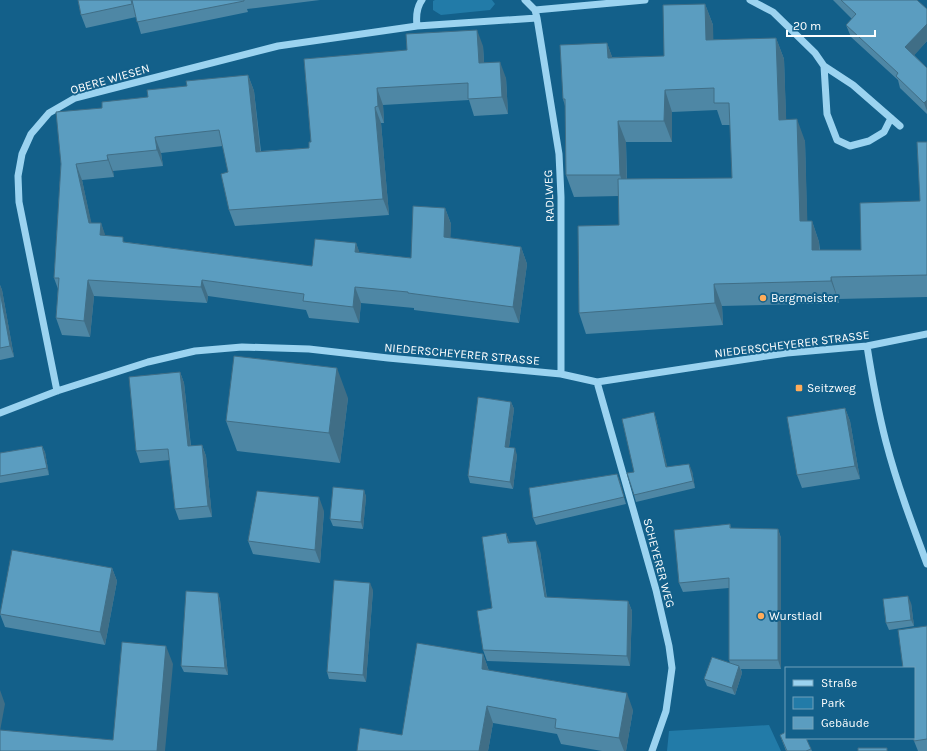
<svg xmlns="http://www.w3.org/2000/svg" width="927" height="751" font-family="Karla,sans-serif">
  <style>
    .green { fill: #227ba8 }
    .lines { fill: none; stroke-linecap: round; stroke-linejoin: round }
    .minor { stroke: #9bd3f0; stroke-width: 7 }
    .wall { fill: #4e87a5; fill-rule: evenodd }
    .shaded-wall { fill: #406e86 }
    .building { fill: #5b9dc0; stroke: #406e86 }
    .poi-dot { fill: #ffac5a; stroke: #13608a; stroke-width: 1.5 }
    .labels { text-anchor: middle; dominant-baseline: central; stroke-width: 4; stroke-linejoin: round; paint-order: stroke }
    .street-label { font-size: 12px; fill: #fff; stroke: #13608a }
    .poi-label { font-size: 12px; fill: #fff; stroke: #13608a; text-anchor: start }
  </style>
  <rect width="100%" height="100%" fill="#13608a"/>
  <path class="green" d="M435,0H492L495,4L490,10L441,15L433,10V1Z
    M769,725L781,751H667L669,731Z"/>
  <g class="lines">
    <path class="minor" d="M422,0C416,8 416,17 417,26L537,18L535,10L525,0
      M750,0L773,12L815,53L824,66L853,85L900,126
      M535,10L645,0
      M537,18L559,154L561,197V374
      M824,66L827,114L837,140L850,146L869,141L884,132L891,118
      M867,346C872,378 878,411 886,442C897,484 912,524 927,564
      M597,382L656,590L669,646L672,668L669,690L666,711L652,751
      M57,391L19,202L18,176L22,154L31,134L49,113L75,98L278,46L417,26
      M0,413L57,391L148,362L195,351L242,347L309,349L388,358L561,374L597,382L787,353L867,346L927,334"/>
  </g>
  <path class="wall" d="M78,0H320L247,9L248,12L141,34L136,17L86,28L81,15Z
    M833,0H917L927,41L914,55L927,68V114L900,88L898,80L851,37L846,25L852,19Z
    M705,4L713,25V40L776,38L784,59L786,120L805,141L807,221H812L819,242L820,250H861L920,201L927,142V297L838,299L839,303L722,306L723,325L586,334L579,313L619,225V196L574,197L566,175L565,106L563,99L607,43L612,57L664,56ZM717,110L722,125H730L732,178L627,179L626,142H672V112Z
    M483,46L484,63L506,78L508,114L474,116L469,100L383,105L384,123H381L389,215L235,226L229,210L228,172L223,146L161,153L163,166L113,171L114,177L82,180L91,223H101L105,236L125,242L312,266L356,243L359,252L411,258L445,208L451,224L450,238L521,247L527,264L519,323L414,310V308L361,303L359,323L309,318L306,310L208,296L207,303L94,296L90,337L62,335L56,318L58,289L54,278L61,164L102,108L148,97L187,86L248,75L254,91L261,151L309,148L311,142L304,59Z
    M0,285L2,290L14,357L0,360Z
    M180,372L184,383L191,446L202,445L206,456L212,517L179,520L175,509L170,460L140,463L136,451Z
    M348,398L340,463L237,451L226,421Z
    M511,402L514,409L509,447L517,455L513,489L470,483L468,476Z
    M845,408L850,421L860,479L802,488L797,475Z
    M654,412L656,419L667,467L692,471L695,488L636,502L634,495V472Z
    M42,446L45,452L49,475L0,483V453Z
    M617,474L626,504L536,525L533,518Z
    M364,490L366,497L363,529L333,526L330,519Z
    M324,511L320,563L253,554L248,541Z
    M730,524L731,528L778,529L781,538V669H741L742,673L735,695L707,686L704,679L730,663L729,660V588L683,592L679,583Z
    M506,533L510,543L540,551L547,598L628,601L632,611L630,666L487,661L483,650L492,608Z
    M112,568L117,581L105,645L5,627L0,614Z
    M373,590L366,682L329,679L327,672Z
    M218,593L220,600L228,675L184,672L181,666Z
    M911,603L914,626L889,630L886,623Z
    M927,626V751H918L914,741Z
    M483,654L489,671L633,710L626,751H602L561,744L557,734L493,723L488,751L402,735Z
    M780,735L806,738L812,751H786Z"/>
  <path class="shaded-wall" d="M705,4L713,25L714,62L706,40Z
    M927,24V41L910,60L905,47Z
    M477,30L483,46L485,79L479,63Z
    M776,38L784,59L787,141L779,120Z
    M607,43L615,65L608,58Z
    M500,62L506,78L508,114L502,97Z
    M248,75L254,91L262,168L256,152Z
    M377,88L383,105L384,123L378,106Z
    M665,90L672,112V142L664,121Z
    M927,100V111L924,103Z
    M375,107L381,123L389,215L383,199Z
    M797,119L805,141L808,242L800,221Z
    M618,121L626,142L627,196L620,175Z
    M155,137L161,153L163,166L157,150Z
    M107,155L113,171L114,177L108,160Z
    M76,164L82,180L95,239L89,223Z
    M445,208L451,224L450,254L444,237Z
    M812,221L819,242L820,272L812,250Z
    M101,223L107,240L100,235Z
    M356,243L362,259L355,252Z
    M521,247L527,264L519,323L513,307Z
    M831,277L838,299L839,303L831,281Z
    M88,280L94,296L90,337L84,321Z
    M202,280L208,296L207,303L201,287Z
    M714,284L722,306L723,325L715,303Z
    M0,285L2,290L14,357L10,346L0,292Z
    M355,287L361,303L359,323L353,307Z
    M337,368L348,398L340,463L329,433Z
    M180,372L184,383L192,458L188,446Z
    M511,402L514,409L508,454L505,447Z
    M845,408L850,421L860,479L855,466Z
    M654,412L656,419L669,474L666,467Z
    M202,445L206,456L212,517L208,506Z
    M42,446L45,452L49,475L47,468Z
    M515,448L517,455L513,489L510,482Z
    M689,464L692,471L695,488L693,481Z
    M617,474L620,481L626,504L624,497Z
    M364,490L366,497L363,529L361,522Z
    M319,497L324,511L320,563L315,550Z
    M778,529L781,538V669L778,660Z
    M506,533L510,544L508,543Z
    M536,541L540,551L548,608L545,597Z
    M112,568L117,581L105,645L100,632Z
    M370,583L373,590L366,682L363,675Z
    M218,593L220,600L228,675L225,668Z
    M908,596L911,603L914,626L911,620Z
    M628,601L632,611L630,666L627,656Z
    M166,646L173,664L165,751H157Z
    M483,654L489,671L482,669Z
    M739,666L742,673L735,695L732,688Z
    M0,690L5,704L0,731Z
    M627,693L633,710L626,751H624L619,738Z
    M487,706L493,723L488,751H479Z"/>
  <path class="building" d="M78,0H131L132,4L81,15Z
    M132,0H244V1L137,22Z
    M841,0H917L927,9V24L905,47L927,68V100L924,103L896,76L898,73L846,25L856,14Z
    M705,4L706,40L776,38L779,120L797,119L800,221H812V250H861L860,203L920,201L917,142H927V275L831,277V281L714,284L715,303L579,313L578,226L619,225L618,179L732,178L729,103H714V88L665,90L664,121H618L620,175H566L565,99H563L560,45L607,43L608,58L664,56L663,5Z
    M477,30L479,63L500,62L502,97L468,99V83L377,88L378,106L375,107L383,199L229,210L221,174L228,172L219,130L155,137L157,150L107,155L108,160L76,164L89,223H101L100,235L123,237V242L312,266L315,239L356,243L355,252L411,258L413,206L445,208L444,237L521,247L513,307L408,293V292L355,287L353,307L303,301L304,294L202,280L201,287L88,280L84,321L56,318L59,278H54L61,164L56,112L102,108V102L148,97L147,90L187,86L186,81L248,75L256,152L309,148V142H311L304,59L407,50L406,34Z
    M0,292L10,346L0,348Z
    M234,356L337,368L329,433L226,421Z
    M180,372L188,446L202,445L208,506L175,509L168,449L136,451L129,377Z
    M478,397L511,402L505,447L515,448L510,482L468,476Z
    M845,408L855,466L797,475L787,417Z
    M654,412L666,467L689,464L693,481L634,495L627,473L634,472L622,419Z
    M42,446L47,468L0,476V453Z
    M617,474L624,497L533,518L529,488Z
    M333,487L364,490L361,522L330,519Z
    M257,491L319,497L315,550L248,541Z
    M730,524V528L778,529V660H729V578L679,583L674,530Z
    M506,533L508,543L536,541L545,597L628,601L627,656L483,650L477,611L492,608L482,537Z
    M12,550L112,568L100,632L0,614Z
    M334,580L370,583L363,675L327,672Z
    M186,591L218,593L225,668L181,666Z
    M908,596L911,620L886,623L883,599Z
    M927,626V739L914,741V668H903L898,630Z
    M122,642L166,646L157,751H0V730L113,740Z
    M417,643L483,654L482,669L627,693L619,738L555,728L556,719L487,706L479,751H357L360,728L402,735Z
    M712,657L739,666L732,688L704,679Z
    M786,732V738H806L811,749L806,751H787L780,735Z
    M858,748H887V751H858Z"/>
  <g class="poi-dot">
    <circle cx="763" cy="298" r="4"/>
    <rect x="795" y="384" width="8" height="8" rx="2"/>
    <circle cx="761" cy="616" r="4"/>
  </g>
  <g class="labels">
    <g class="street-label">
      <text transform="translate(110 79) rotate(-16)">OBERE WIESEN</text>
      <text transform="translate(549 196) rotate(-92)">RADLWEG</text>
      <text transform="translate(792 344) rotate(-7)">NIEDERSCHEYERER STRASSE</text>
      <text transform="translate(462 354) rotate(5)">NIEDERSCHEYERER STRASSE</text>
      <text transform="translate(659 563) rotate(75)">SCHEYERER WEG</text>
    </g>
    <g class="poi-label">
      <text x="771" y="298">Bergmeister</text>
      <text x="807" y="388">Seitzweg</text>
      <text x="769" y="616">Wurstladl</text>
    </g>
  </g>
  <rect x="785" y="667" width="130" height="72" fill="#13608a" stroke="#71a0b9"/>
  <rect x="793" y="680" width="20" height="6" fill="#9bd3f0" stroke="#71a0b9"/>
  <text x="821" y="687" font-size="12" fill="#ffffff">Straße</text>
  <rect x="793" y="697" width="20" height="12" fill="#227ba8" stroke="#71a0b9"/>
  <text x="821" y="707" font-size="12" fill="#ffffff">Park</text>
  <rect x="793" y="717" width="20" height="12" fill="#5b9dc0" stroke="#71a0b9"/>
  <text x="821" y="727" font-size="12" fill="#ffffff">Gebäude</text>
  <path d="M787 30v6h88v-6" fill="none" stroke="#ffffff" stroke-width="2"/>
  <text x="793" y="30" font-size="12" fill="#ffffff" stroke="#13608a" stroke-width="3" paint-order="stroke">20 m</text>
</svg>
